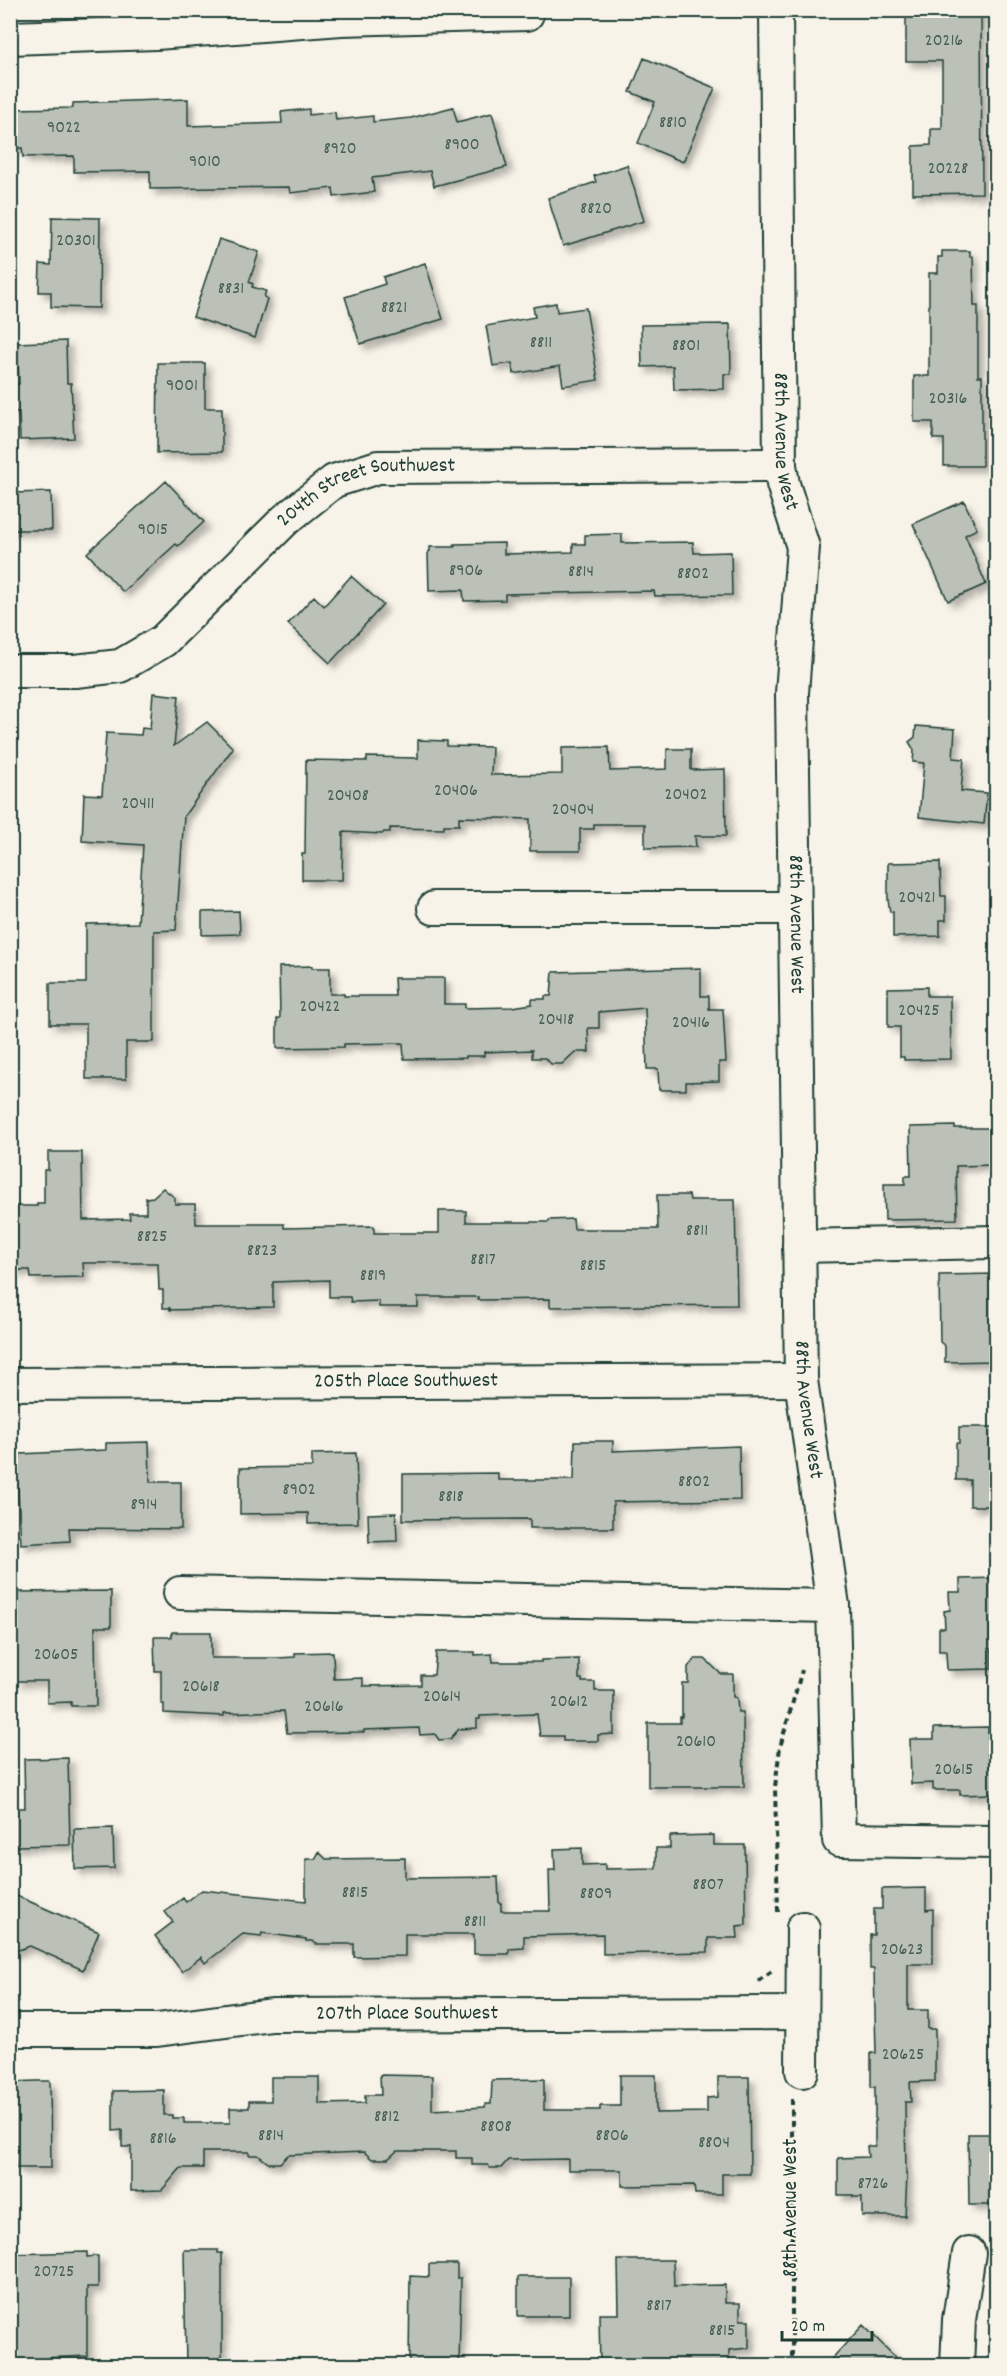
<svg xmlns="http://www.w3.org/2000/svg" width="1007" height="2376" font-family="Dekko,sans-serif">
  <style>
    .building { fill: #bbc1b6; stroke: #1f3d34; stroke-width: 1.5; filter: url(#shadow) }
    .lines { fill: none; stroke-linecap: round; stroke-linejoin: round }
    .minor-casing { stroke: #1f3d34; stroke-width: 36 }
    .path { stroke: #1f3d34; stroke-width: 4; stroke-dasharray: 6 4.5; stroke-linecap: butt }
    .minor { stroke: #f7f3e8; stroke-width: 32 }
    .labels { text-anchor: middle; dominant-baseline: central; stroke-width: 4.5; stroke-linejoin: round; paint-order: stroke }
    .number-label { font-size: 18px; fill: #465e54 }
    .street-label { font-size: 21px; fill: #1f3d34; stroke: #f7f3e8 }
  </style>
  <defs>
    <filter id="shadow"><feDropShadow dx="5.5" dy="5.5" stdDeviation="3" flood-color="#0004"/></filter>
  </defs>
  <rect width="100%" height="100%" fill="#f7f3e8"/>
  <filter id="ink" filterUnits="userSpaceOnUse"><feTurbulence type="fractalNoise" baseFrequency=".0167" numOctaves="2"/><feDisplacementMap in="SourceGraphic" scale="12" xChannelSelector="R" yChannelSelector="G"/><feConvolveMatrix kernelMatrix="1 2 1 2 8 2 1 2 1" color-interpolation-filters="sRGB"/></filter>
  <g filter="url(#ink)">
    <path class="building" d="M906,10H981L982,193L913,194V146L931,145V129H942V61H906Z
      M644,58L715,88L683,162L638,143L655,102L630,92Z
      M188,99V126L282,123L281,112L309,109V115L335,112L336,120L373,116V122L411,118L453,107L457,122L492,113L507,167L434,186L430,171L372,178L374,192L334,197L333,188L290,193L289,187L150,189V171L74,172V156L23,157L22,148H10V109L73,108V103Z
      M627,165L644,221L563,246L548,198L596,182L594,176Z
      M52,217L100,218L99,308L51,307V292H39L40,264L51,265Z
      M219,239L259,252L249,282L253,284L252,287L266,291L264,297L267,299L255,338L193,317Z
      M942,251H970V257L973,256L974,306H978V376H982V466H944V439H933V422H914V376H929V273H938V257H942Z
      M425,263L443,319L360,344L345,297L385,284L383,277Z
      M556,303L557,312L586,308L598,380L563,386L560,366L514,374L512,363L493,366L486,326L535,317L533,307Z
      M730,324L731,374H724V389L674,390L673,366L642,367L641,325Z
      M66,341L67,383H71L74,438L20,440L19,412H10V384H19L17,343Z
      M158,363H205V408H222V452L157,453Z
      M166,481L204,522L178,546L176,544L123,592L87,553Z
      M51,492L52,530H10V493Z
      M964,501L977,529L965,535L986,584L948,601L913,524Z
      M622,534V543L693,542L694,553L731,552L732,595L655,596L654,591L505,594V600L464,601L463,590L429,591L428,552L430,551V547H455L454,544L504,543V554L573,552V544H585V535Z
      M351,576L383,605L330,663L288,624L314,596L324,606Z
      M153,693L179,696L174,746L207,722L233,748L184,816L176,930L154,931V1042H126V1079H86V1024H50V983H86V924L138,923L143,845L82,841L84,794L102,795L106,733L141,735L142,728L150,729Z
      M916,726L955,729L953,758L964,759L961,791L987,793L984,824L919,817L924,763L913,762L914,750L909,742L915,737Z
      M418,740L447,741V746L492,747L491,775L562,774V748L609,747L610,771L667,769V749H691V770L725,769L726,836H695L696,847L645,848V824H594V829H580V851H530V819L459,817V825H444V829L390,828V832H384L382,834L343,832L342,880H302V854H305L306,760L367,761V757L418,758Z
      M940,862L941,896H946V920H940V936L893,937V912H890L888,900V863Z
      M239,911L240,934L202,935V912Z
      M312,966V968H330V994H344V996H395L394,978H444V1004H465V1008L512,1007L532,1004V999H545V996H551L553,972L701,968V996H709V1009H723L726,1062H719V1081L686,1082V1090H659L658,1069H647L645,1008L599,1012V1028H588L589,1052H575L562,1064H551L545,1058H532V1050L484,1052V1056H466V1058L404,1059L403,1043L344,1044V1047L277,1048V1019L280,1018L279,967Z
      M927,987V996H950L951,1059L904,1060V1057H900V1027H888V988Z
      M955,1126V1128H996V1165L956,1166L957,1219L885,1220L884,1184H905V1176H911L910,1127Z
      M48,1152H82L83,1220L130,1219L129,1213H146V1198L153,1197L163,1188L175,1198V1204H195L196,1224H284V1228L374,1226V1233H439V1211H466V1222H549V1220L573,1219L574,1229H658L657,1195H689L690,1200H735L737,1305L550,1307V1299L478,1300V1297H418V1307H379V1301L351,1302L350,1297H329V1280L273,1282V1307L170,1310V1308H163V1290H159L158,1263H83L84,1277L31,1278L30,1270H10V1206H37V1203H44V1170H48Z
      M996,1274V1361L945,1362V1346L940,1342L939,1275Z
      M959,1427H996V1506H970V1480H956V1443H959Z
      M575,1441H613V1451L739,1446L740,1500L613,1502V1528H530V1519L403,1520V1474L498,1473V1480H574Z
      M149,1442L150,1482H181V1529L69,1528L70,1541L21,1544L16,1458H20V1454L106,1450V1443Z
      M356,1453L358,1523L308,1524V1513L240,1514V1468L312,1467V1454Z
      M396,1513L397,1541L369,1542L368,1514Z
      M996,1578V1649H991V1669L947,1670L946,1651H939V1628H945L944,1611L950,1610L949,1592H960V1579Z
      M111,1591V1627H95L96,1706H71V1702L47,1703V1681H16L15,1592Z
      M172,1632H211V1658H277L295,1657V1653L333,1652L334,1679L363,1678V1686L421,1685V1675H434L436,1652H475V1655L492,1654L493,1662H541V1660L579,1659V1679H582V1682H595V1691H614V1734L598,1735V1741H563V1736H540L537,1714L480,1716V1719H477V1728L459,1729L450,1739L439,1740L435,1734L420,1735L419,1728L364,1730V1732L287,1733L284,1711L224,1713V1716L164,1713V1704H161V1671H155L154,1637H172Z
      M695,1659H705L721,1674H733V1697L737,1698L738,1712H743L744,1787H648V1723H680V1717H682V1683H688V1667Z
      M988,1727V1757H996V1790H992V1794L960,1795V1790H933V1783L911,1784L910,1739H934V1728Z
      M68,1758L70,1845L12,1846V1808H25L24,1759Z
      M113,1828L114,1868L75,1869L74,1829Z
      M714,1835V1845H745L746,1925L737,1926L738,1938H708V1952L603,1954V1934L524,1936V1948L509,1949V1954H474V1934H405V1956L354,1957V1944H316L313,1941H306V1939L262,1933L261,1936L243,1934L205,1963L201,1957L182,1972L155,1936L173,1922L165,1912L183,1898L186,1902L202,1890L306,1901V1859H315L319,1852L326,1859L405,1858V1878L498,1877L499,1903H501V1911H550L549,1870H555L554,1849L582,1848V1865L605,1864V1869L656,1868V1848H670V1836Z
      M926,1888V1910L933,1909V1964H908V2010H928V2029H935V2081L910,2082L911,2102H905L906,2175H907L905,2216H862V2197H853V2195H838V2158L868,2157L867,2146H875V2087H871V2053H876L874,1969H870V1935H874V1909H882V1889Z
      M10,1893L99,1932L83,1970L30,1946L10,1953Z
      M380,2075L432,2076V2110L485,2107V2104H491L492,2080L544,2079V2110H600V2106H620V2075H656V2113L707,2112V2098L718,2097V2077H749L750,2174H722V2194H695L694,2185L622,2186V2170H568V2159L508,2160L501,2168H490L488,2165H472V2158H456V2151H397L388,2159H372L364,2152L288,2155L280,2163H268L258,2155H249V2152H203V2168H181L162,2190L131,2191V2147H122V2130L113,2131V2091L164,2090V2115H172V2118H184V2123H230V2108H249V2101H271V2077H319V2104L365,2103V2095H381Z
      M36,2081H50L51,2168H15V2143H12L11,2082Z
      M968,2134H996V2205H969Z
      M184,2250H218V2253H222V2366H186Z
      M87,2252V2257L98,2256V2287H87V2356L47,2358V2366H10V2254Z
      M618,2260H673L674,2286L725,2285V2303H740V2320H749V2348L729,2350V2366H600L599,2314H619Z
      M429,2264H457V2278H461L459,2366H409L410,2276L429,2277Z
      M518,2277H569V2316H518Z
      M863,2325L904,2366H825Z"/>
    <g class="lines">
      <g class="minor-casing">
        <g id="minor">
          <path id="s1" d="M776,10L780,465L783,484L803,547L792,693L801,1380L833,1606L839,1840L996,1842"/>
          <path d="M10,38L156,33L341,19L527,14"/>
          <path id="s2" d="M10,671H75L120,666L163,641L285,520L334,481L378,467L780,465"/>
          <path d="M434,908H794"/>
          <path d="M799,1246L996,1242"/>
          <path id="s3" d="M10,1384L801,1380"/>
          <path d="M180,1593L833,1606"/>
          <path id="s4" d="M10,2030H157L272,2015L802,2013"/>
          <path d="M802,2071L803,1928"/>
          <path d="M957,2366L959,2320L969,2253"/>
        </g>
      </g>
      <path class="path" d="M778,1912L775,1787L780,1747L802,1670
        M758,1981L772,1971
        M792,2099V2366"/>
      <use href="#minor" class="minor"/>
    </g>
  </g>
  <g class="labels">
    <g class="number-label">
      <text x="944" y="41">20216</text>
      <text x="673" y="123">8810</text>
      <text x="64" y="128">9022</text>
      <text x="462" y="145">8900</text>
      <text x="340" y="149">8920</text>
      <text x="205" y="162">9010</text>
      <text x="948" y="169">20228</text>
      <text x="596" y="209">8820</text>
      <text x="76" y="241">20301</text>
      <text x="231" y="289">8831</text>
      <text x="394" y="308">8821</text>
      <text x="541" y="343">8811</text>
      <text x="686" y="346">8801</text>
      <text x="182" y="386">9001</text>
      <text x="948" y="399">20316</text>
      <text x="153" y="530">9015</text>
      <text x="466" y="571">8906</text>
      <text x="581" y="572">8814</text>
      <text x="693" y="574">8802</text>
      <text x="456" y="791">20406</text>
      <text x="686" y="795">20402</text>
      <text x="348" y="796">20408</text>
      <text x="138" y="804">20411</text>
      <text x="573" y="810">20404</text>
      <text x="917" y="898">20421</text>
      <text x="320" y="1007">20422</text>
      <text x="919" y="1011">20425</text>
      <text x="556" y="1020">20418</text>
      <text x="691" y="1023">20416</text>
      <text x="697" y="1231">8811</text>
      <text x="152" y="1237">8825</text>
      <text x="262" y="1251">8823</text>
      <text x="483" y="1260">8817</text>
      <text x="593" y="1266">8815</text>
      <text x="373" y="1276">8819</text>
      <text x="694" y="1482">8802</text>
      <text x="299" y="1490">8902</text>
      <text x="451" y="1497">8818</text>
      <text x="144" y="1505">8914</text>
      <text x="56" y="1655">20605</text>
      <text x="201" y="1687">20618</text>
      <text x="442" y="1697">20614</text>
      <text x="569" y="1702">20612</text>
      <text x="324" y="1707">20616</text>
      <text x="696" y="1742">20610</text>
      <text x="954" y="1770">20615</text>
      <text x="708" y="1885">8807</text>
      <text x="355" y="1893">8815</text>
      <text x="596" y="1894">8809</text>
      <text x="475" y="1922">8811</text>
      <text x="902" y="1950">20623</text>
      <text x="903" y="2055">20625</text>
      <text x="387" y="2117">8812</text>
      <text x="496" y="2127">8808</text>
      <text x="271" y="2136">8814</text>
      <text x="612" y="2136">8806</text>
      <text x="163" y="2139">8816</text>
      <text x="714" y="2143">8804</text>
      <text x="873" y="2184">8726</text>
      <text x="54" y="2272">20725</text>
      <text x="659" y="2306">8817</text>
      <text x="722" y="2331">8815</text>
    </g>
    <g class="street-label">
      <text stroke="none"><textPath href="#s1" startOffset="432">88th Avenue West</textPath></text>
      <text stroke="none"><textPath href="#s2" startOffset="422">204th Street Southwest</textPath></text>
      <text stroke="none"><textPath href="#s1" startOffset="918">88th Avenue West</textPath></text>
      <text stroke="none"><textPath href="#s3" startOffset="396">205th Place Southwest</textPath></text>
      <text stroke="none"><textPath href="#s1" startOffset="1404">88th Avenue West</textPath></text>
      <text stroke="none"><textPath href="#s4" startOffset="398">207th Place Southwest</textPath></text>
      <text transform="translate(792 2208) rotate(-90)">88th Avenue West</text>
    </g>
  </g>
  <rect width="1007" height="2376" fill="none" stroke="#f7f3e8" stroke-width="36"/>
  <rect x="18" y="18" width="971" height="2340" fill="none" stroke="#1f3d34" stroke-width="2" filter="url(#ink)"/>
  <path d="M782 2331v9h90v-9" fill="none" stroke="#1f3d34" stroke-width="3"/>
  <text x="791" y="2331" font-size="18" fill="#1f3d34" stroke="#f7f3e8" stroke-width="4.5" paint-order="stroke">20 m</text>
</svg>
